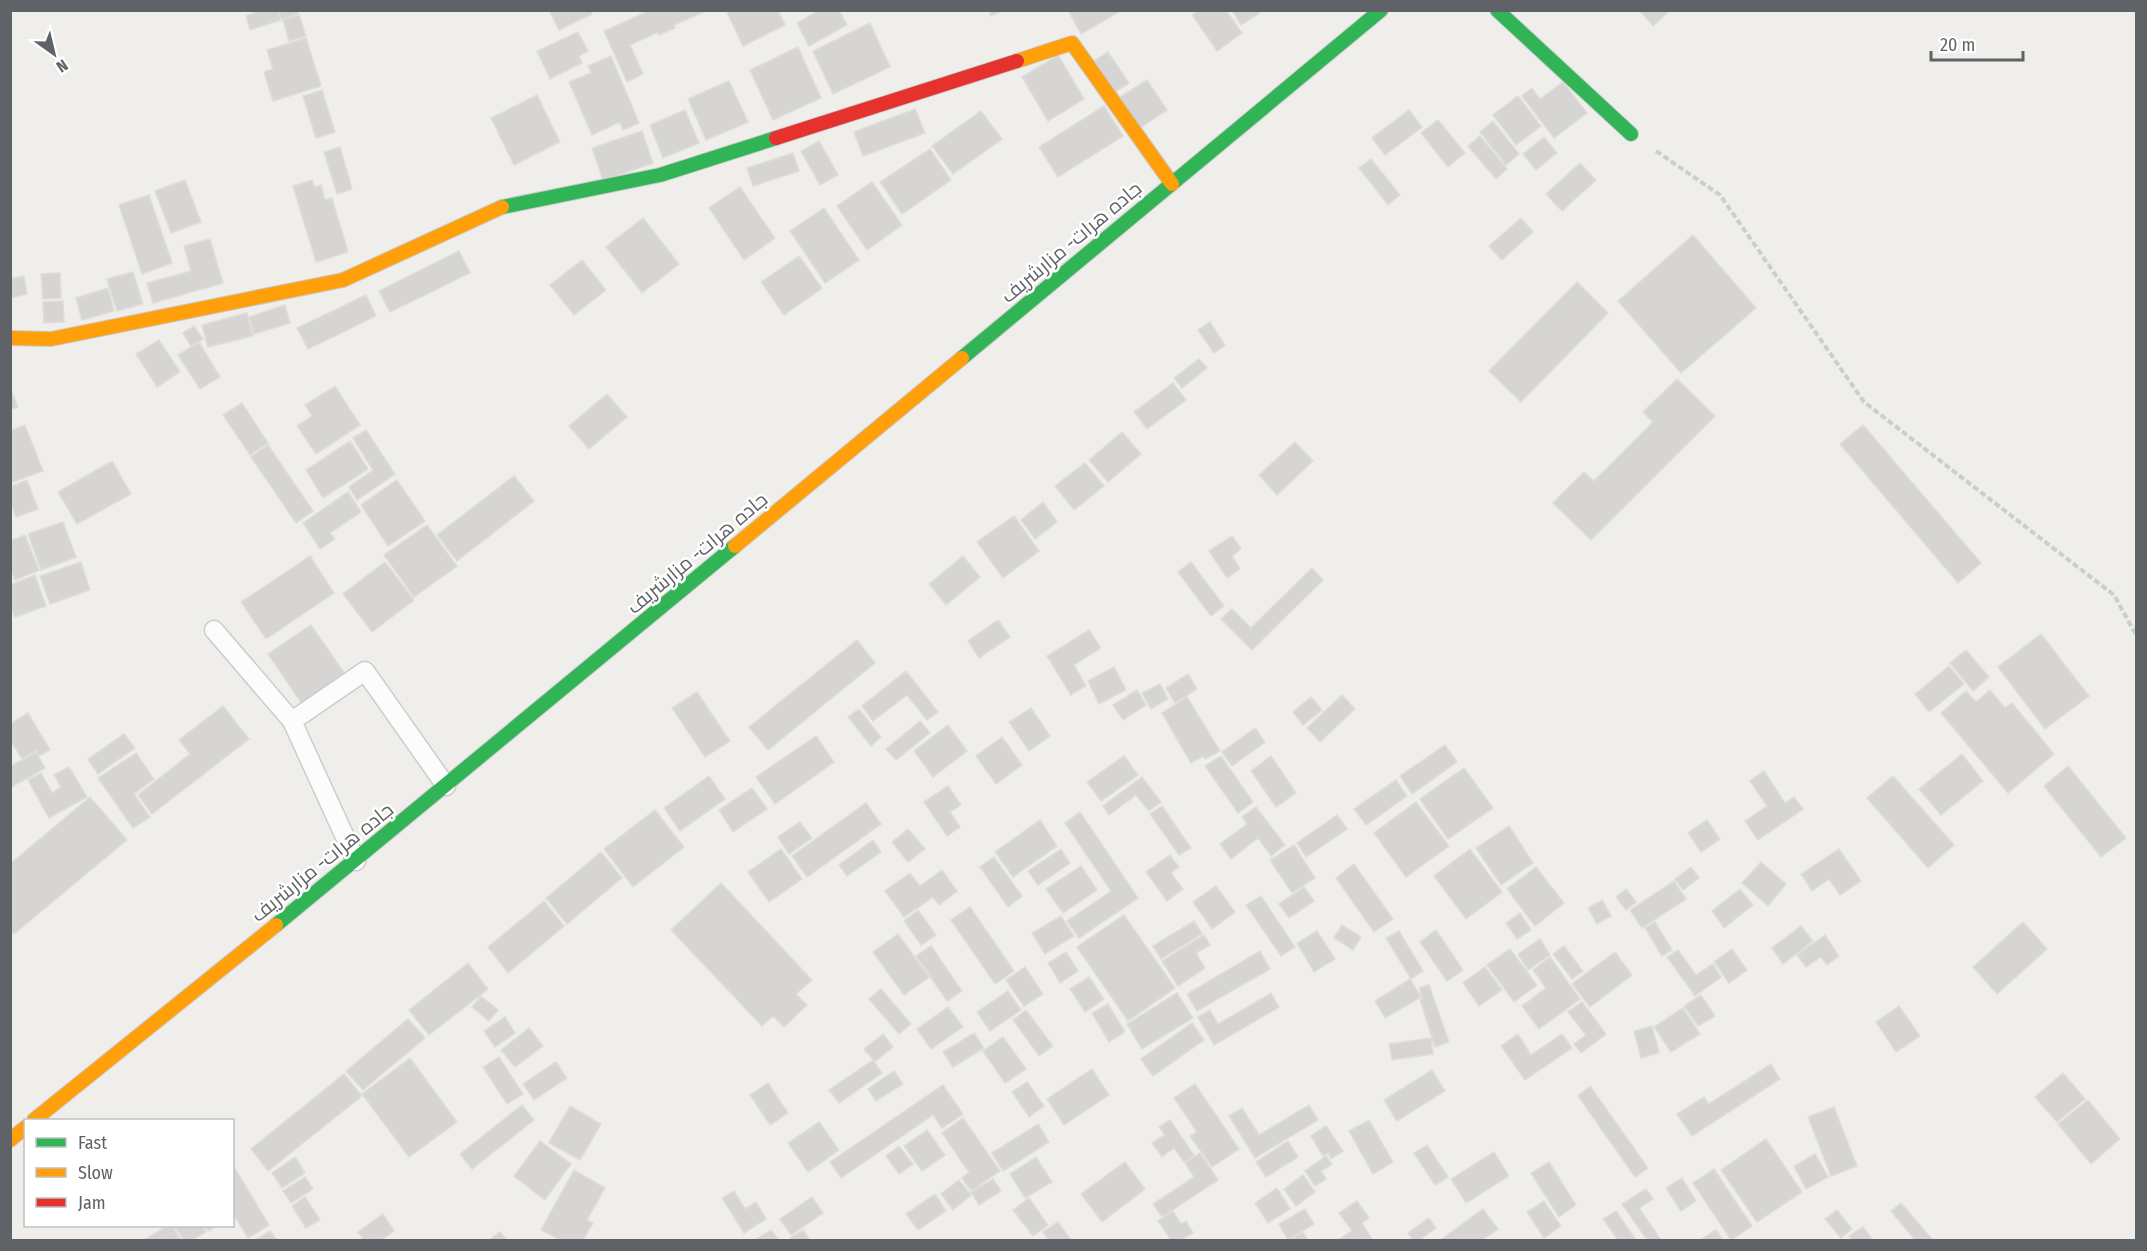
<svg xmlns="http://www.w3.org/2000/svg" width="2147" height="1251" font-family="'Fira Sans Condensed',Cairo,sans-serif">
  <style>
    .building { fill: #d6d5d3; stroke: #deddd9; stroke-width: 1.5 }
    .lines { fill: none; stroke-linecap: round; stroke-linejoin: round }
    .lane-casing { stroke: #cbcccc; stroke-width: 21 }
    .fast-casing { stroke: #cacacb; stroke-width: 16 }
    .slow-casing { stroke: #cacacb; stroke-width: 16 }
    .jam-casing { stroke: #cacacb; stroke-width: 16 }
    .path { stroke: #cacfcc; stroke-width: 4; stroke-dasharray: 6 3; stroke-linecap: butt }
    .lane { stroke: #fdfcfc; stroke-width: 18 }
    .fast { stroke: #30b455; stroke-width: 14 }
    .slow { stroke: #ff9f0a; stroke-width: 14 }
    .jam { stroke: #e5322d; stroke-width: 14 }
    .labels { text-anchor: middle; dominant-baseline: central; stroke-width: 5; stroke-linejoin: round; paint-order: stroke }
    .street-label { font-size: 20px; fill: #5f6368; stroke: #fff }
  </style>
  <rect width="100%" height="100%" fill="#efeeea"/>
  <path class="building" d="M262,10H278L281,20L250,30L246,16Z
    M279,10H297L298,14L281,19Z
    M549,10H591L592,14L559,30Z
    M650,10L706,11L674,25L675,28L659,35L658,32L630,45L643,74L627,82L604,31Z
    M726,10H778L785,25L743,46Z
    M819,10H839L847,25L809,46L797,23Z
    M989,10H1004L991,16Z
    M1068,10H1122L1081,34Z
    M1198,10H1226L1242,33L1217,51L1192,15Z
    M1232,10H1264L1241,25Z
    M1639,10H1670L1653,26Z
    M299,15L306,36L289,41L283,20Z
    M870,23L890,67L833,94L813,51Z
    M578,32L588,51L579,56L582,63L550,79L537,51Z
    M306,38L321,86L273,101L264,72L273,69L267,50Z
    M798,47L821,98L773,120L750,70Z
    M1108,52L1129,83L1115,92L1094,61Z
    M1058,55L1084,99L1048,121L1022,77Z
    M611,56L639,123L623,130L620,122L592,135L569,82L591,73L588,66Z
    M1147,80L1167,110L1140,128L1120,97Z
    M729,81L748,122L706,140L688,99Z
    M1563,82L1587,113L1554,138L1522,96L1532,88L1540,99Z
    M322,90L335,132L316,138L303,96Z
    M537,95L560,142L514,165L491,118Z
    M1518,96L1541,126L1516,145L1493,115Z
    M1104,106L1123,136L1058,177L1039,147Z
    M915,109L925,133L863,156L854,132Z
    M685,110L699,143L663,158L650,125Z
    M1409,110L1422,127L1385,155L1372,138Z
    M981,111L1002,139L953,174L932,146Z
    M1438,120L1465,153L1448,167L1421,133Z
    M1493,121L1519,154L1506,165L1480,132Z
    M642,131L653,163L603,180L592,148Z
    M1480,136L1507,169L1496,179L1468,146Z
    M1544,137L1557,153L1536,170L1523,154Z
    M819,141L838,175L820,185L801,151Z
    M340,147L352,189L337,194L324,152Z
    M930,149L951,180L902,214L880,182Z
    M793,153L799,171L753,186L747,168Z
    M1371,159L1400,195L1388,205L1359,168Z
    M1580,163L1596,180L1562,211L1546,194Z
    M185,180L201,222L171,233L155,191Z
    M312,180L315,187L321,185L325,200L332,198L348,252L316,262L293,186Z
    M872,182L902,225L867,250L837,206Z
    M740,187L775,238L744,260L709,208Z
    M149,195L172,263L142,274L119,205Z
    M824,208L859,260L825,283L790,231Z
    M643,218L679,264L642,293L606,247Z
    M1521,218L1533,232L1502,260L1489,246Z
    M1693,235L1756,308L1681,373L1618,301Z
    M210,239L223,283L153,303L147,283L191,271L184,246Z
    M459,251L470,273L390,312L379,291Z
    M799,256L822,288L784,315L761,282Z
    M582,260L606,290L574,315L550,285Z
    M133,272L143,304L117,311L107,279Z
    M60,273L61,298L43,299L41,274Z
    M24,276L27,294L11,298L10,279Z
    M1577,282L1608,313L1521,402L1489,371Z
    M108,288L114,311L82,320L76,298Z
    M366,295L376,316L308,349L297,328Z
    M63,301L64,322L44,323L43,302Z
    M285,305L290,323L254,334L249,317Z
    M247,313L253,336L208,347L202,325Z
    M1210,322L1225,345L1214,353L1198,330Z
    M194,326L203,339L191,346L183,333Z
    M159,340L180,372L157,387L136,354Z
    M199,342L220,377L200,389L178,355Z
    M1199,359L1207,368L1182,388L1174,378Z
    M1677,379L1715,416L1591,540L1553,503L1584,472L1594,481L1653,422L1643,412Z
    M1173,383L1186,400L1147,429L1134,412Z
    M335,386L360,425L316,454L297,426L312,416L305,405Z
    M10,388L18,407L10,410Z
    M607,394L627,417L589,449L569,426Z
    M242,403L268,443L250,455L223,415Z
    M25,425L43,471L10,483V431Z
    M1863,425L1981,563L1958,583L1840,444Z
    M366,430L395,474L357,500L349,487L373,470L353,438Z
    M1122,432L1141,454L1108,482L1089,460Z
    M350,441L368,469L323,498L306,470Z
    M1295,442L1313,461L1277,495L1259,475Z
    M268,445L313,511L296,523L251,457Z
    M112,461L131,494L77,524L58,492Z
    M1085,463L1104,486L1074,510L1055,486Z
    M514,476L534,501L457,561L437,535Z
    M27,480L38,509L16,517L10,502V487Z
    M397,480L425,521L388,546L361,505Z
    M348,492L361,512L330,533L335,539L320,549L303,523Z
    M1043,502L1057,522L1035,539L1021,520Z
    M1014,516L1039,551L1003,578L977,542Z
    M63,522L76,557L41,570L28,534Z
    M427,525L457,566L414,597L384,555Z
    M25,535L39,570L15,580L10,567V541Z
    M1232,536L1241,549L1232,556L1240,569L1227,578L1209,551Z
    M310,556L334,593L266,639L241,602Z
    M963,556L980,577L946,605L929,584Z
    M81,562L90,590L50,604L40,576Z
    M385,562L414,600L372,632L343,594Z
    M1191,562L1224,606L1211,616L1178,572Z
    M1312,568L1323,580L1252,650L1221,619L1232,609L1251,628Z
    M35,575L46,606L15,617L10,603V585Z
    M998,620L1010,637L979,658L968,641Z
    M311,625L345,674L302,704L268,654Z
    M1089,630L1101,648L1074,665L1086,686L1071,695L1047,656Z
    M2041,634L2089,696L2045,729L1998,667Z
    M857,640L875,663L768,750L749,727Z
    M1966,650L1989,677L1973,691L1950,663Z
    M1949,666L1964,684L1929,712L1915,694Z
    M1114,667L1126,690L1099,704L1088,681Z
    M906,671L938,712L927,720L907,695L873,721L862,706Z
    M1188,674L1197,689L1175,703L1166,688Z
    M1160,684L1168,699L1151,709L1142,693Z
    M1137,690L1146,705L1123,720L1113,705Z
    M1990,690L2005,708L2012,703L2054,754L2008,793L1941,713L1966,691L1976,702Z
    M697,692L730,741L705,757L672,708Z
    M1342,695L1355,709L1320,742L1307,728Z
    M1187,697L1220,751L1205,759L1203,756L1191,763L1162,713Z
    M1311,697L1322,710L1303,725L1293,712Z
    M223,706L249,739L152,814L138,795L190,754L179,740Z
    M1031,708L1050,736L1029,751L1009,722Z
    M859,709L881,737L871,746L848,717Z
    M28,713L50,750L39,756L36,750L22,759L10,740V724Z
    M920,721L930,733L896,760L886,749Z
    M948,725L967,751L933,777L914,751Z
    M1255,728L1265,742L1232,766L1222,752Z
    M124,734L135,748L98,774L88,759Z
    M816,736L834,762L775,804L756,777Z
    M1002,737L1022,765L996,784L976,756Z
    M1445,745L1457,762L1412,794L1400,776Z
    M36,752L45,768L10,788V767Z
    M136,753L154,779L134,794L150,817L133,828L98,778Z
    M1962,754L1983,781L1941,815L1919,789Z
    M1124,756L1138,775L1101,801L1087,782Z
    M1221,756L1253,802L1238,813L1205,766Z
    M1271,756L1296,793L1276,807L1251,771Z
    M2068,766L2126,838L2101,857L2044,786Z
    M69,767L87,797L49,818L28,780L41,773L52,793L61,787L54,775Z
    M1464,768L1493,808L1448,839L1420,799Z
    M1764,771L1785,803L1794,797L1803,809L1758,840L1745,821L1767,806L1750,781Z
    M709,776L725,799L680,831L664,808Z
    M1893,776L1954,845L1928,868L1867,798Z
    M1142,777L1161,802L1149,811L1136,795L1109,815L1103,806Z
    M1396,780L1407,796L1366,825L1354,809Z
    M948,786L961,805L950,812L960,827L947,836L924,802Z
    M752,788L767,809L733,832L719,810Z
    M90,797L127,840L14,934L10,930V864Z
    M1416,802L1449,846L1406,877L1374,833Z
    M866,803L881,824L807,877L792,856Z
    M1162,806L1191,848L1179,855L1150,814Z
    M1256,807L1285,845L1271,856L1258,838L1231,859L1220,844L1247,824L1242,817Z
    M655,810L684,847L633,887L604,849Z
    M1080,812L1138,898L1079,938L1067,921L1111,891L1065,823Z
    M1337,815L1347,829L1306,857L1297,843Z
    M1040,820L1057,846L1013,877L995,852Z
    M1707,820L1720,839L1701,852L1688,833Z
    M800,822L812,838L789,854L778,837Z
    M1509,826L1533,863L1501,885L1476,848Z
    M908,829L925,849L908,862L892,842Z
    M873,840L881,852L847,876L839,865Z
    M1294,845L1315,878L1292,893L1270,860Z
    M781,849L802,879L769,902L748,872Z
    M1061,849L1070,863L1038,885L1028,871Z
    M1470,849L1502,892L1466,919L1434,876Z
    M1839,849L1861,881L1840,895L1829,879L1812,891L1801,874Z
    M601,852L622,878L567,924L546,898Z
    M1170,855L1179,867L1171,873L1183,889L1167,901L1146,872Z
    M994,857L1022,896L1008,907L980,867Z
    M1761,862L1786,884L1768,906L1742,883Z
    M1354,864L1393,919L1374,932L1336,878Z
    M1081,866L1097,890L1063,913L1046,889Z
    M1536,867L1564,903L1535,926L1507,889Z
    M1691,867L1699,878L1683,890L1675,879Z
    M942,870L957,891L939,905L933,897L904,917L885,891L910,873L920,886Z
    M1674,881L1686,899L1642,928L1630,910Z
    M721,883L812,980L796,994L807,1005L784,1027L773,1016L762,1026L671,930Z
    M1216,886L1235,912L1212,929L1193,902Z
    M1304,887L1314,901L1289,918L1279,904Z
    M1626,889L1636,902L1626,910L1616,897Z
    M1740,889L1753,905L1724,928L1712,911Z
    M1261,896L1295,947L1281,956L1246,905Z
    M1602,900L1611,916L1597,924L1588,908Z
    M544,901L564,926L508,973L488,947Z
    M970,907L1014,971L995,984L951,920Z
    M918,910L936,935L921,945L904,921Z
    M1520,913L1531,930L1517,939L1506,923Z
    M1124,915L1175,988L1128,1021L1077,947Z
    M1061,916L1074,936L1045,954L1032,933Z
    M1194,921L1202,934L1161,959L1153,946Z
    M1655,922L1672,950L1662,956L1645,928Z
    M2023,922L2047,949L1997,994L1973,967Z
    M1342,925L1361,937L1353,950L1334,938Z
    M1801,926L1813,941L1783,964L1772,948Z
    M1436,930L1463,970L1447,981L1420,942Z
    M1317,931L1335,959L1314,972L1297,943Z
    M1399,931L1423,971L1411,979L1386,938Z
    M898,934L929,977L904,995L873,952Z
    M1204,935L1210,945L1196,953L1205,968L1178,986L1162,961Z
    M1825,935L1839,956L1827,965L1821,957L1806,967L1797,955Z
    M1540,939L1550,955L1528,970L1518,954Z
    M931,946L962,991L947,1001L916,956Z
    M1564,946L1583,971L1572,979L1553,954Z
    M1510,949L1537,985L1514,1002L1487,965Z
    M1732,949L1747,970L1729,983L1714,962Z
    M1678,950L1696,975L1713,964L1721,977L1695,996L1667,957Z
    M1260,951L1270,969L1197,1011L1187,994Z
    M1066,952L1078,971L1060,983L1048,963Z
    M1615,952L1632,975L1590,1007L1572,984Z
    M1550,957L1580,999L1539,1029L1522,1006L1546,988L1533,970Z
    M468,963L488,989L429,1035L409,1010Z
    M1025,967L1043,994L1024,1006L1006,980Z
    M1485,967L1502,990L1479,1006L1463,983Z
    M1089,977L1104,999L1085,1012L1070,989Z
    M1410,979L1421,997L1385,1018L1375,1001Z
    M1429,985L1449,1042L1435,1047L1420,1000L1423,999L1419,988Z
    M881,989L911,1024L899,1034L869,999Z
    M1008,991L1021,1010L990,1031L977,1012Z
    M1177,993L1193,1018L1142,1049L1127,1024Z
    M1271,993L1279,1007L1214,1045L1198,1017L1210,1010L1218,1024Z
    M1701,995L1715,1016L1698,1026L1684,1006Z
    M481,996L498,1010L489,1021L472,1007Z
    M1582,1002L1606,1034L1581,1053L1574,1044L1586,1035L1568,1012Z
    M1108,1004L1125,1032L1109,1042L1092,1013Z
    M1899,1006L1920,1036L1896,1052L1876,1022Z
    M948,1007L963,1027L931,1049L917,1029Z
    M1683,1008L1700,1034L1671,1052L1654,1027Z
    M1026,1010L1053,1046L1039,1056L1013,1020Z
    M505,1017L515,1033L495,1047L484,1031Z
    M408,1019L425,1038L363,1090L346,1071Z
    M1192,1023L1204,1040L1153,1076L1141,1059Z
    M1652,1026L1659,1053L1641,1058L1634,1031Z
    M529,1028L543,1046L515,1067L501,1050Z
    M974,1033L984,1048L953,1067L943,1052Z
    M883,1034L893,1047L875,1062L864,1049Z
    M1518,1034L1531,1055L1562,1034L1572,1048L1525,1080L1501,1046Z
    M1003,1037L1026,1069L1005,1083L983,1051Z
    M1431,1038L1433,1054L1392,1060L1389,1044Z
    M499,1057L523,1094L507,1104L483,1067Z
    M410,1058L457,1122L409,1157L362,1094Z
    M873,1060L882,1073L839,1103L829,1090Z
    M556,1062L567,1078L534,1100L523,1084Z
    M1771,1064L1780,1079L1692,1136L1677,1114L1704,1097L1709,1104Z
    M1092,1069L1109,1095L1064,1125L1047,1099Z
    M1432,1070L1445,1091L1397,1121L1384,1100Z
    M894,1071L903,1084L876,1101L868,1089Z
    M2063,1073L2085,1099L2057,1122L2035,1097Z
    M344,1074L362,1096L268,1171L251,1149Z
    M1027,1082L1044,1106L1029,1117L1012,1092Z
    M768,1083L788,1113L770,1125L750,1095Z
    M1195,1084L1239,1149L1212,1167L1190,1136L1197,1132L1174,1098Z
    M943,1085L963,1114L942,1128L933,1115L841,1178L830,1162Z
    M1590,1086L1648,1168L1635,1177L1578,1096Z
    M2088,1100L2120,1139L2091,1164L2058,1124Z
    M522,1105L534,1120L472,1169L460,1154Z
    M1309,1105L1318,1120L1255,1158L1229,1116L1242,1108L1259,1135Z
    M570,1106L601,1124L580,1160L549,1143Z
    M1834,1107L1857,1166L1831,1176L1808,1117Z
    M963,1118L1000,1171L971,1191L962,1178L969,1172L942,1133Z
    M1170,1120L1194,1155L1184,1162L1174,1148L1162,1157L1152,1143L1165,1135L1159,1127Z
    M1369,1120L1393,1162L1373,1174L1349,1131Z
    M819,1122L839,1150L808,1172L788,1143Z
    M1038,1124L1049,1142L1003,1171L992,1153Z
    M1326,1126L1343,1151L1331,1159L1328,1153L1323,1156L1311,1136Z
    M927,1130L945,1155L922,1171L904,1146Z
    M1766,1139L1802,1192L1757,1222L1721,1170Z
    M540,1141L571,1164L545,1200L514,1176Z
    M1288,1141L1298,1157L1266,1177L1256,1162Z
    M1427,1145L1448,1177L1435,1185L1414,1153Z
    M899,1146L913,1164L899,1174L886,1156Z
    M1494,1152L1509,1176L1466,1203L1451,1179Z
    M1200,1153L1218,1180L1162,1217L1153,1204L1194,1177L1185,1163Z
    M1815,1154L1828,1177L1806,1189L1794,1166Z
    M1326,1156L1332,1164L1321,1171L1326,1179L1315,1186L1305,1171Z
    M295,1157L305,1173L282,1188L272,1173Z
    M1036,1157L1052,1182L1025,1198L1010,1174Z
    M1125,1162L1145,1189L1102,1222L1081,1194Z
    M1549,1162L1576,1205L1559,1217L1531,1173Z
    M234,1167L269,1225L248,1238L232,1212V1168Z
    M1714,1169L1752,1226L1731,1240L1693,1183Z
    M574,1170L605,1188L587,1220L593,1223L583,1240H560L541,1230Z
    M1303,1175L1315,1192L1296,1206L1284,1189Z
    M305,1177L313,1189L291,1203L283,1191Z
    M1682,1178L1696,1201L1681,1211L1666,1188Z
    M993,1179L1001,1191L979,1205L971,1192Z
    M959,1180L971,1195L953,1210L941,1194Z
    M1277,1188L1290,1209L1268,1223L1255,1203Z
    M1646,1189L1653,1199L1639,1208L1661,1240H1647L1622,1204Z
    M734,1191L745,1209L756,1202L766,1219L744,1233L722,1198Z
    M935,1194L946,1211L918,1230L906,1214Z
    M305,1197L320,1220L306,1228L292,1206Z
    M812,1197L823,1213L791,1235L780,1219Z
    M1029,1198L1048,1225L1033,1236L1013,1210Z
    M1357,1201L1369,1218L1362,1223L1372,1239L1338,1240L1352,1231L1339,1213Z
    M1544,1201L1561,1226L1544,1238L1527,1212Z
    M1901,1203L1933,1240H1915L1891,1211Z
    M1305,1209L1314,1224L1288,1240L1279,1224Z
    M1483,1209L1498,1229L1482,1240H1444L1442,1239Z
    M1837,1210L1852,1229L1841,1238L1825,1219Z
    M1173,1211L1181,1224L1186,1221L1193,1233L1181,1240H1171L1158,1221Z
    M1616,1211L1636,1240H1618L1603,1219Z
    M383,1214L394,1231L381,1240H364L358,1232Z
    M1429,1218L1436,1228L1419,1240H1413L1408,1233Z
    M1058,1222L1071,1240H1049L1043,1232Z
    M167,1226H172L181,1240H144Z
    M174,1226H202L206,1232L192,1240H184Z
    M204,1226H217L208,1231Z
    M1863,1227L1873,1240H1852L1849,1236Z
    M771,1230L779,1240H755Z
    M803,1230L810,1240H792L790,1238Z
    M1716,1230L1723,1240H1700Z
    M270,1231L277,1240H255Z
    M500,1232L507,1240H489Z
    M1303,1232L1308,1240H1291Z"/>
  <g class="lines">
    <g class="lane-casing">
      <path id="lane" d="M214,630L292,721
        M356,861L292,721L365,671L446,786"/>
    </g>
    <g class="fast-casing">
      <path id="fast" d="M1497,10L1631,134
        M502,207L660,175L776,138
        M962,358L1381,10
        M276,925L735,546"/>
    </g>
    <g class="slow-casing">
      <path id="slow" d="M1017,61L1072,43L1172,184
        M10,338L51,339L343,280L502,207
        M735,546L962,358
        M34,1120L276,925
        M10,1140L26,1127"/>
    </g>
    <g class="jam-casing">
      <path id="jam" d="M776,138L1017,61"/>
    </g>
    <path class="path" d="M1656,151L1720,195L1864,402L2114,595L2136,635"/>
    <use href="#lane" class="lane"/>
    <use href="#fast" class="fast"/>
    <use href="#slow" class="slow"/>
    <use href="#jam" class="jam"/>
  </g>
  <g class="labels">
    <g class="street-label">
      <text transform="translate(1071 242) rotate(-40)">جاده هرات- مزارشریف</text>
      <text transform="translate(697 553) rotate(-40)">جاده هرات- مزارشریف</text>
      <text transform="translate(322 862) rotate(-39)">جاده هرات- مزارشریف</text>
    </g>
  </g>
  <rect width="2147" height="1251" fill="none" stroke="#5f6368" stroke-width="24"/>
  <rect x="24" y="1119" width="210" height="108" fill="#ffffff" stroke="#bfc1c3" stroke-width="1.5"/>
  <rect x="36" y="1138" width="30" height="9" fill="#30b455" stroke="#bfc1c3" stroke-width="1.5"/>
  <text x="78" y="1149" font-size="18" fill="#5f6368">Fast</text>
  <rect x="36" y="1168" width="30" height="9" fill="#ff9f0a" stroke="#bfc1c3" stroke-width="1.5"/>
  <text x="78" y="1179" font-size="18" fill="#5f6368">Slow</text>
  <rect x="36" y="1198" width="30" height="9" fill="#e5322d" stroke="#bfc1c3" stroke-width="1.5"/>
  <text x="78" y="1209" font-size="18" fill="#5f6368">Jam</text>
  <g transform="translate(54 54) rotate(146)" stroke="#ffffff" stroke-width="4.5" paint-order="stroke">
  <path d="M0-4.5L10 22L0 15L-10 22Z" fill="#5f6368"/>
  <text y="-9" font-size="16" font-weight="bold" text-anchor="middle" fill="#5f6368">N</text>
  </g>
  <path d="M1931 51v9h92v-9" fill="none" stroke="#5f6368" stroke-width="3"/>
  <text x="1940" y="51" font-size="18" fill="#5f6368" stroke="#ffffff" stroke-width="4.5" paint-order="stroke">20 m</text>
</svg>
